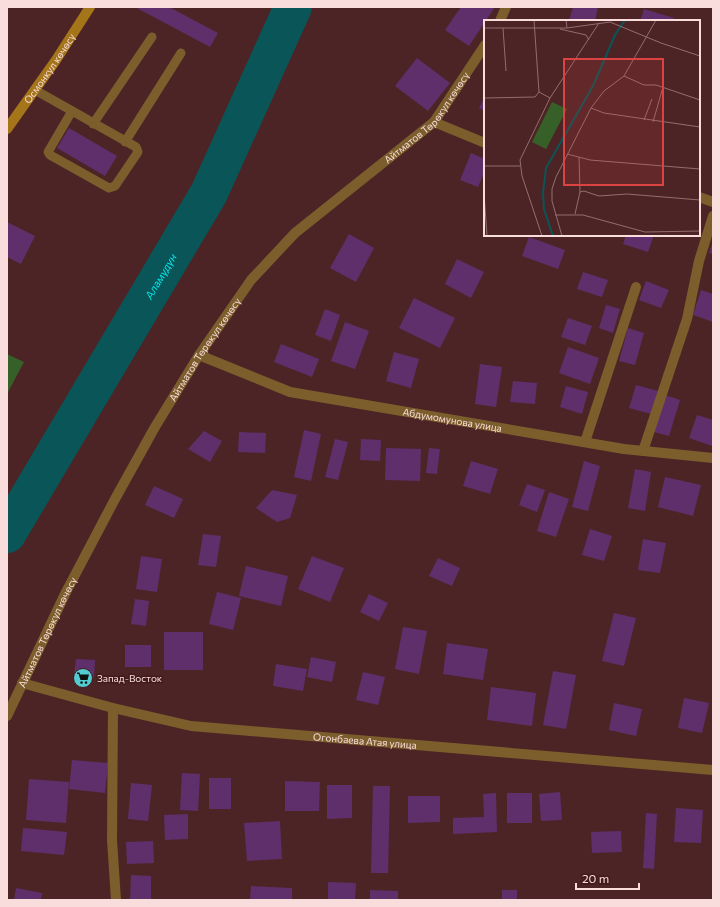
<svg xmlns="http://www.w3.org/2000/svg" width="720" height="907" font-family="Commissioner,sans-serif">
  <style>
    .green { fill: #366027 }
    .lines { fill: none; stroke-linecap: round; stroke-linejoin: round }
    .river { stroke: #095557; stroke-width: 38 }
    .building { fill: #5e2f6b }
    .lane { stroke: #7c5e2c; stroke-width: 9 }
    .street { stroke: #7c5e2c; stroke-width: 10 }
    .secondary { stroke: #a47519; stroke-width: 10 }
    .labels { text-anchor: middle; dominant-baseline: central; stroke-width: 3; stroke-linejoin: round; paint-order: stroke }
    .street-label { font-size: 10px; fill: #f9dddd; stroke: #421a1c }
    .poi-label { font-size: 10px; fill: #f9dddd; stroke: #421a1c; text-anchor: start }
    .water-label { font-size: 11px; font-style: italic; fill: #07e3e9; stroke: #421a1c }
    .inset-river { fill: none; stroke: #095557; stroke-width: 2 }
    .inset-road { fill: none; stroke: #926e6f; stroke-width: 1 }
    .view { fill: #db4343; fill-opacity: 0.15; stroke: #db4343; stroke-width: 2 }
    .inset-edge { fill: none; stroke: #f9dddd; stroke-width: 2 }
  </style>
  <rect width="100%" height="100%" fill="#4d2426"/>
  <path class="green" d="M7,354L24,362L7,394Z"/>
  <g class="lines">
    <path class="river" id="s1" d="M7,534L209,193L293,7"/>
  </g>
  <path class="building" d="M135,7H169L218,33L210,47Z
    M461,7H495L469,46L445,30Z
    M573,7H598L595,21H569Z
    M644,9L674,18L673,21H640Z
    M417,58L450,83L428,111L395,86Z
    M485,96V111L479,108Z
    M69,128L117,156L105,176L57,148Z
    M471,153L485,159V171L478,187L460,180Z
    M7,222L35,236L21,264L7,257Z
    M349,234L374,248L356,282L330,268Z
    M626,235H654L648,252L623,244Z
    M529,237L565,250L558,269L522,256Z
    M713,241V254L709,253Z
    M457,259L484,272L471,298L445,284Z
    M583,272L608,280L602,297L577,289Z
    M646,281L669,290L661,308L639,300Z
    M701,290L713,294V322L693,315Z
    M414,298L455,318L440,348L399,328Z
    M606,305L620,309L613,333L599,328Z
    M325,309L340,315L331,341L315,335Z
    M568,318L592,326L585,345L561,337Z
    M345,322L369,331L355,369L331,361Z
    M628,328L644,333L635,365L619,361Z
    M281,344L319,359L312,377L274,362Z
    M568,347L599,358L590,384L559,373Z
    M394,352L419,359L411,388L386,381Z
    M480,364L502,367L496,407L475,404Z
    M513,381L537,383L535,404L510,402Z
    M636,385L658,391L651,414L629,408Z
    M566,386L588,392L582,414L560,407Z
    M665,395L680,400L669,436L654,432Z
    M697,415L713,420V442L712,446L689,438Z
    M304,430L321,434L311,481L294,477Z
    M204,431L222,441L210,462L188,449Z
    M239,432L266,433L265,453L238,452Z
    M335,439L348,442L338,480L325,477Z
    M361,439L381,440L380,461L360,460Z
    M386,448L421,449L420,481L385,480Z
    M429,448L440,449L437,474L426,473Z
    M471,461L498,469L490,494L463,486Z
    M584,461L600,466L588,511L572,507Z
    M635,469L651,472L645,511L628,508Z
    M665,477L701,485L693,516L658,507Z
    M527,484L545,490L537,512L519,505Z
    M154,486L183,499L174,518L145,505Z
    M272,490L297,495L290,518L277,522L256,508Z
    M549,492L569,499L556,537L537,531Z
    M590,529L612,536L604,561L582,555Z
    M203,534L221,536L216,567L198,565Z
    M643,539L666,543L660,573L638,570Z
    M141,556L162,559L157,592L136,589Z
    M312,556L344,568L330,602L298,589Z
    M438,558L460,568L452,586L429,576Z
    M246,566L288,576L281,606L239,596Z
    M217,592L241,598L233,630L209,624Z
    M369,594L388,603L379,621L360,612Z
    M135,599L149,601L146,626L131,624Z
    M614,613L636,618L624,666L602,661Z
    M403,627L427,631L419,674L395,669Z
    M164,632H203V670H164Z
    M447,643L488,649L483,680L443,674Z
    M125,645H151V667H125Z
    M311,657L336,662L332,682L307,677Z
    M76,659L95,660L94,678L74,677Z
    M276,664L307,669L303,691L273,686Z
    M553,671L576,675L566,729L543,725Z
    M363,672L385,677L378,705L356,700Z
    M491,687L536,693L532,726L487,720Z
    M684,698L709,703L702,733L678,728Z
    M614,703L642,709L636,736L609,730Z
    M72,760L108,763L105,793L69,789Z
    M182,773L200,774L198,811L180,810Z
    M209,778H231V809H209Z
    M29,779L69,782L66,823L26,820Z
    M285,781L320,782L319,811H285Z
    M131,783L152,785L148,821L128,819Z
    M327,785H352V818L327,819Z
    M373,786H390L388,873H371Z
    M560,792L562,820L541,821L539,794Z
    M496,793L497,832L453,834V818L484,817L483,794Z
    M507,793H532V823H507Z
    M408,796H440V822L408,823Z
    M676,808L703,810L701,843L674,842Z
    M646,813L657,814L654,869L643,868Z
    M188,814V839L165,840L164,815Z
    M280,821L282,859L247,861L244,823Z
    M23,828L67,832L64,855L21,851Z
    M621,831L622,852L592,853L591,832Z
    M153,841L154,863L127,864L126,842Z
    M131,875L151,876V900H130Z
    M328,882L356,883L355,900H328Z
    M251,886L292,888V900H250Z
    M16,888L42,893L41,900H14Z
    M370,890L398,891V900H370Z
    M502,890H517V900H502Z"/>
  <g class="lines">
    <path class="lane" d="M35,90L136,147L138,152L115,186L109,188L50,155L48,152L72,111
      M93,124L152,37
      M125,142L181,53"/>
    <g class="street">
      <path d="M500,21L506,7"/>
      <path d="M434,122L485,143"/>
      <path d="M699,197L713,202"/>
      <path id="s2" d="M199,355L290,392L624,449L713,458"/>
      <path d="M585,442L636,287"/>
      <path d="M643,451L687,319L699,261L713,216"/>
      <path id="s3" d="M22,683L113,708L191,726L713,770"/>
      <path d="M113,708L112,840L116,900"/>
      <path id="s4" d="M7,716L66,592L115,499L155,427L199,355L251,280L295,233L434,122L485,45"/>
    </g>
    <path class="secondary" id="s5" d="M7,129L56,60L90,7"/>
  </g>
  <defs>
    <g id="supermarket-disc" transform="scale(1)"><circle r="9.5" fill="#52ccd0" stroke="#421a1c"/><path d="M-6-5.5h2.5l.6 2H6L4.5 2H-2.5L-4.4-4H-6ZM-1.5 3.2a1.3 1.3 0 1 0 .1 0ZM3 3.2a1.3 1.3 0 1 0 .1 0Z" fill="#111"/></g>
  </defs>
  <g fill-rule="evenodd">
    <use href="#supermarket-disc" x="83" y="678"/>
  </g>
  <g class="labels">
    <g class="street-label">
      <text stroke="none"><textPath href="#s5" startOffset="74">Осмонкул көчөсү</textPath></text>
      <text stroke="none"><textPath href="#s4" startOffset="741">Айтматов Төрөкул көчөсү</textPath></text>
      <text stroke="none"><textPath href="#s4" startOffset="417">Айтматов Төрөкул көчөсү</textPath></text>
      <text stroke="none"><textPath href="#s2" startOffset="263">Абдумомунова улица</textPath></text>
      <text stroke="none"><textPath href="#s4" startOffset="93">Айтматов Төрөкул көчөсү</textPath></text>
      <text stroke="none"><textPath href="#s3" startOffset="349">Огонбаева Атая улица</textPath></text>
    </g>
    <g class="poi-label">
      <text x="97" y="678">Запад-Восток</text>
    </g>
    <g class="water-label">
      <text stroke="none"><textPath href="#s1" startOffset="300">Аламүдүн</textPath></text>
    </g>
  </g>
  <g transform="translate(484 20)">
    <rect width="216" height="216" fill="#4d2426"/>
    <path d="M68,82L83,89L62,129L48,122Z" fill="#366027"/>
    <path class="inset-river" d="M69,216L60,189L59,173L62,148L109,66L131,15L141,0"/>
    <path class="inset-road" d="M50,0L55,72M0,8H83L82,0M19,8L22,51M83,8L126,2L177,23L216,36M76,9L102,15L105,20M140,56L160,65H172L216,80M0,78L51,77L55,72L66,78M107,88L120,93L216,107M160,100L168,79M169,102L179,67M83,134L106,140L216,149M95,137L96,172M0,146H36M0,173L3,216M91,194L96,172L100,171L115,176L143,174L216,180M71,195H99L161,212L216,211M58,216L38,156L36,140L66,78L115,3M78,216L68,181V169L72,157L107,88L120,71L140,56L172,0"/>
    <path class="view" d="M80,39H179V165H80Z"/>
    <rect width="216" height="216" class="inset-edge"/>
  </g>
  <rect width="720" height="907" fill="none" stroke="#f9dddd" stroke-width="16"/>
  <path d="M576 883v6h63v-6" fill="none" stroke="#f9dddd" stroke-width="2"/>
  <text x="582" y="883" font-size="12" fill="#f9dddd" stroke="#421a1c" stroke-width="3" paint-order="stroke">20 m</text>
</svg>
